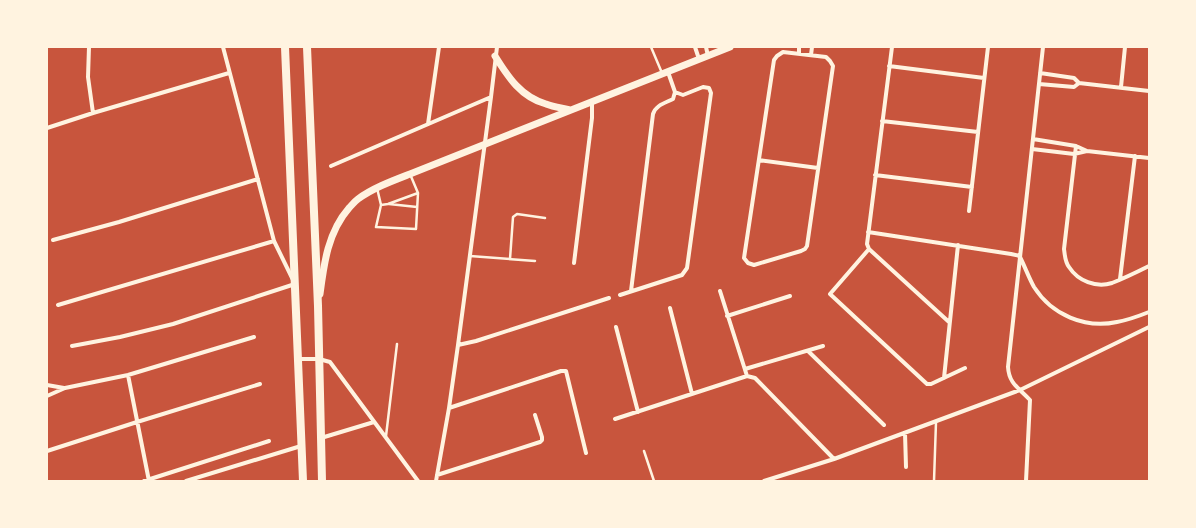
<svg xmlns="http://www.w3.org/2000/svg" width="1196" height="528" font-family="'Public Sans',sans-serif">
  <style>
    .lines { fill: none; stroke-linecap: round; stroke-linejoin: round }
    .service { stroke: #fff3e0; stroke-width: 2.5 }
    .minor { stroke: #fff3e0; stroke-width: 4 }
    .tertiary { stroke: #fff3e0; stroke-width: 7 }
    .secondary { stroke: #fff3e0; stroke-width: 8 }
  </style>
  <rect width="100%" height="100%" fill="#c8553d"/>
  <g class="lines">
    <path class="service" d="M651,47L662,73
      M377,188L381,205L376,227L416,229L418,193L410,174
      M389,204L417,207
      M381,205L388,204L418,193
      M470,256L535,261
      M510,259L513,217L517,214L545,218
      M386,436L397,344
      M644,451L654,481
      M934,481L936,422"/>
    <path class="minor" d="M89,47L88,77L93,113
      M695,47L699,59
      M706,47L708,56
      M892,47L867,244L869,249L949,322
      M783,52L826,57L830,61L833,66L807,246L805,249L801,251L754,265L748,263L744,258L774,60L777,56Z
      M799,53V47
      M811,55L812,47
      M889,66L984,78
      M1040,73L1074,78L1079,83L1149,91
      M1039,84L1074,87L1079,83
      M1121,87L1125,47
      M882,121L978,132
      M428,124L439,47
      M47,128L93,113L229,73
      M1033,139L1076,146L1087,151L1149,158
      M1076,146L1064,249C1065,256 1065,262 1069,267C1078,281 1096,288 1112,283C1125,278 1137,272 1149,266
      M1032,149L1074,154L1087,151
      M759,160L818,168
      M331,166L491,97
      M875,175L972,187
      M969,211L988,47
      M868,232L1011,254L1020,256
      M53,240L119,222L258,179
      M869,249L830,294L927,384H931L965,368
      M1020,257C1025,267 1029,278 1034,287C1052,315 1085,329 1117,322C1128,320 1139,316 1149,312
      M574,263L592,118V102
      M1120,279L1135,156
      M631,291L653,114C656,105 665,103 673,99L675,92L668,72
      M720,291L747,376
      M620,295L682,275L687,268L711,93L709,88L703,87L683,95L675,92
      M58,305L274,241
      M670,308L692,394
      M727,316L790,296
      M616,327L638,412
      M458,345L476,341L609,298
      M72,346L120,337L173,324L295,284L274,241L223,47
      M808,351L884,425
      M298,359H319L330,362L418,481
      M745,369L823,346
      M128,375L149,481
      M944,378L958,245
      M47,385L64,388
      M47,396L65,388L128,375L254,337
      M449,408L561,371H566L586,453
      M615,419L747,376L755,378L834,459
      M905,433L906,467
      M321,438L374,422
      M47,451L137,422L260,384
      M437,475L540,442L542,440V437L535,415
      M144,481L269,441
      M186,481L301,446
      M436,481L449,408L458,345L491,97L497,47
      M764,481L834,459L1020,390L1149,327
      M1026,481L1030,400C1019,388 1009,384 1008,367L1043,47"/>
    <path class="tertiary" d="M495,56C508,77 521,97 546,104C554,107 562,108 570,110
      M320,294C324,263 328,232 349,208C352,205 354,202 358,199C373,188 392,181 410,174L730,47"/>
    <path class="secondary" d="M285,47L303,481
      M307,47L318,306L322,481"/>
  </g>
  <rect width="1196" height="528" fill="none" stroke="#fff3e0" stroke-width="96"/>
</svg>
